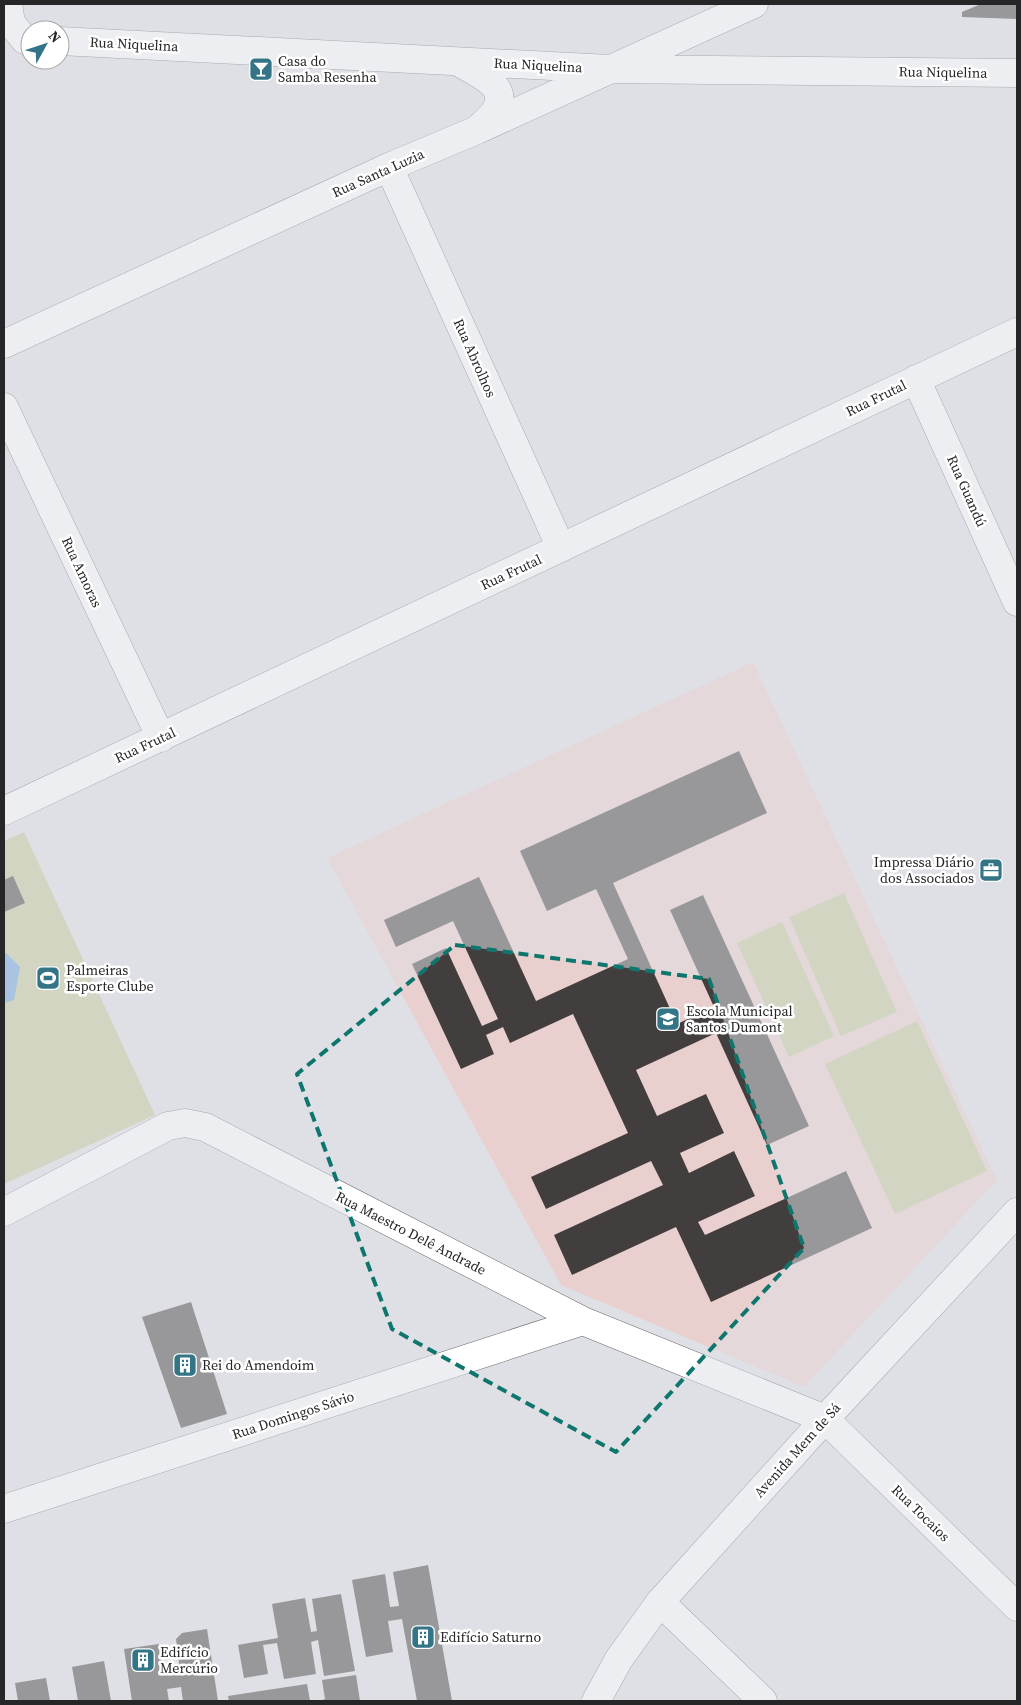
<svg xmlns="http://www.w3.org/2000/svg" width="1021" height="1705" font-family="'Source Serif 4',serif">
  <style>
    .education { fill: #eacfcf }
    .green { fill: #c2c795 }
    .water { fill: #68a2dd }
    .building { fill: #433e3e }
    .lines { fill: none; stroke-linecap: round; stroke-linejoin: round }
    .minor-casing { stroke: #67686c; stroke-width: 29 }
    .tertiary-casing { stroke: #67686c; stroke-width: 29 }
    .minor { stroke: #fff; stroke-width: 28 }
    .tertiary { stroke: #fff; stroke-width: 28 }
    .marked { fill: none; stroke: #0f766e; stroke-width: 4; stroke-dasharray: 10 6; stroke-linejoin: round }
    .labels { text-anchor: middle; dominant-baseline: central; stroke-width: 5; stroke-linejoin: round; paint-order: stroke }
    .street-label { font-size: 14px; fill: #262628; stroke: #fff }
    .poi-label { font-size: 14px; fill: #262628; stroke: #fff; text-anchor: start }
  </style>
  <rect width="100%" height="100%" fill="#dfe0e5"/>
  <path class="education" d="M753,662L997,1180L804,1387L561,1285L327,858Z"/>
  <path class="green" d="M24,832L155,1115L4,1184V841Z
    M844,893L897,1012L841,1036L789,917Z
    M782,922L834,1036L789,1057L737,943Z
    M917,1021L987,1171L895,1214L825,1064Z"/>
  <path class="water" d="M6,953L20,967L14,1000L4,1003V955Z"/>
  <path class="building" d="M981,4H1017V19L962,17V12Z
    M739,751L767,813L613,883L677,1024L714,1007L670,910L703,895L809,1126L767,1145L716,1033L636,1070L657,1116L706,1094L724,1133L680,1153L689,1173L734,1151L755,1196L698,1222L705,1235L846,1171L872,1228L711,1302L676,1227L572,1275L554,1235L663,1185L651,1161L546,1209L531,1177L628,1133L573,1014L510,1043L503,1027L486,1035L494,1054L461,1069L412,964L446,948L482,1026L498,1019L453,921L396,947L384,920L479,877L536,1001L628,959L596,889L547,911L520,851Z
    M13,876L25,903L4,912V880Z
    M191,1302L227,1414L181,1428L142,1317Z
    M428,1565L452,1701H417L402,1619L388,1621L393,1652L366,1657L352,1580L385,1574L390,1607L399,1606L393,1572Z
    M341,1594L355,1671L324,1676L318,1640L311,1642L316,1674L284,1679L277,1643L263,1645L268,1674L244,1678L238,1645L278,1638L272,1604L305,1598L311,1632L317,1631L312,1599Z
    M207,1629L218,1701H183L181,1687L167,1689L169,1701H132L124,1649L159,1644L163,1674L180,1671L176,1639L182,1633Z
    M104,1661L111,1701H78L72,1667Z
    M356,1675L360,1701H319L325,1699L322,1680Z
    M46,1678L50,1701H18L15,1683Z
    M307,1684L310,1701H229L228,1696Z"/>
  <g class="lines">
    <g class="minor-casing">
      <path id="minor" d="M389,167L561,548
        M916,379L1017,602
        M4,407L161,738
        M4,811L1017,332
        M4,1212L168,1126L185,1123L205,1127L583,1321L825,1419L1017,1607
        M4,1509L583,1321
        M660,1602L763,1701"/>
    </g>
    <g class="tertiary-casing">
      <path id="tertiary" d="M8,4L11,23L25,40
        M60,41L610,69L1017,73
        M460,63C492,80 519,94 480,127
        M4,344L389,167L477,130L754,4
        M596,1701L619,1659L660,1602L825,1419L1017,1212"/>
    </g>
    <use href="#minor" class="minor"/>
    <use href="#tertiary" class="tertiary"/>
  </g>
  <path d="M0 0H1021V1705H0ZM455,945L709,979L804,1248L616,1452L392,1329L297,1074Z" fill="#dfe0e5" fill-opacity=".55" fill-rule="evenodd"/>
  <path class="marked" d="M455,945L709,979L804,1248L616,1452L392,1329L297,1074Z"/>
  <defs>
    <g id="bar-square" transform="scale(1.25)"><rect x="-9" y="-9" width="18" height="18" rx="4" fill="#337587" stroke="#fff"/><path d="M-6-5H6L.8 .8V4.5H3.5V6h-7V4.5H-.8V.8Z" fill="#fff"/></g>
    <g id="office-square" transform="scale(1.25)"><rect x="-9" y="-9" width="18" height="18" rx="4" fill="#337587" stroke="#fff"/><path d="M-6-3h4V-5.5h4V-3h4V5H-6ZM-1-4.5V-3h2v-1.5ZM-6 0V1H6V0Z" fill="#fff"/></g>
    <g id="stadium-square" transform="scale(1.25)"><rect x="-9" y="-9" width="18" height="18" rx="4" fill="#337587" stroke="#fff"/><path d="M0-5a6.5 5 0 1 0 0 10a6.5 5 0 1 0 0-10ZM-3.5-1.8h7v3.6h-7Z" fill="#fff"/></g>
    <g id="school-square" transform="scale(1.25)"><rect x="-9" y="-9" width="18" height="18" rx="4" fill="#337587" stroke="#fff"/><path d="M0-5L7-2L0 1L-7-2ZM-4 1L0 2.5L4 1V4Q0 6-4 4Z" fill="#fff"/></g>
    <g id="building-square" transform="scale(1.25)"><rect x="-9" y="-9" width="18" height="18" rx="4" fill="#337587" stroke="#fff"/><path d="M-4-6H4V6H1V3H-1V6H-4ZM-2.5-4.3h1.7v1.8h-1.7ZM.8-4.3h1.7v1.8H.8ZM-2.5-1h1.7V.8h-1.7ZM.8-1h1.7V.8H.8Z" fill="#fff"/></g>
  </defs>
  <g fill-rule="evenodd">
    <use href="#bar-square" x="261" y="69"/>
    <use href="#office-square" x="991" y="870"/>
    <use href="#stadium-square" x="48" y="978"/>
    <use href="#school-square" x="668" y="1019"/>
    <use href="#building-square" x="185" y="1365"/>
    <use href="#building-square" x="423" y="1637"/>
    <use href="#building-square" x="143" y="1660"/>
  </g>
  <g class="labels">
    <g class="street-label">
      <text transform="translate(134 44) rotate(3)">Rua Niquelina</text>
      <text transform="translate(538 65) rotate(3)">Rua Niquelina</text>
      <text transform="translate(943 72) rotate(1)">Rua Niquelina</text>
      <text transform="translate(378 173) rotate(-24)">Rua Santa Luzia</text>
      <text transform="translate(475 358) rotate(66)">Rua Abrolhos</text>
      <text transform="translate(876 398) rotate(-26)">Rua Frutal</text>
      <text transform="translate(967 491) rotate(66)">Rua Guandú</text>
      <text transform="translate(82 572) rotate(65)">Rua Amoras</text>
      <text transform="translate(511 572) rotate(-25)">Rua Frutal</text>
      <text transform="translate(145 745) rotate(-25)">Rua Frutal</text>
      <text transform="translate(411 1233) rotate(27)">Rua Maestro Delê Andrade</text>
      <text transform="translate(293 1415) rotate(-18)">Rua Domingos Sávio</text>
      <text transform="translate(797 1450) rotate(-48)">Avenida Mem de Sá</text>
      <text transform="translate(921 1513) rotate(44)">Rua Tocaios</text>
    </g>
    <g class="poi-label">
      <text x="278" y="61">Casa do<tspan x="278" dy="16">Samba Resenha</tspan></text>
      <text x="974" y="862" text-anchor="end">Impressa Diário<tspan x="974" dy="16">dos Associados</tspan></text>
      <text x="66" y="970">Palmeiras<tspan x="66" dy="16">Esporte Clube</tspan></text>
      <text x="686" y="1011">Escola Municipal<tspan x="686" dy="16">Santos Dumont</tspan></text>
      <text x="202" y="1365">Rei do Amendoim</text>
      <text x="440" y="1637">Edifício Saturno</text>
      <text x="160" y="1652">Edifício<tspan x="160" dy="16">Mercúrio</tspan></text>
    </g>
  </g>
  <rect width="1021" height="1705" fill="none" stroke="#262628" stroke-width="10"/>
  <g transform="translate(45 45) rotate(50)"><circle r="24" fill="#ffffff" stroke="#a8a8a9"/>
  <path d="M0-4L9 19L0 12L-9 19Z" fill="#337587"/>
  <text y="-8" font-size="14" font-weight="bold" text-anchor="middle" fill="#262628">N</text>
  </g>
</svg>
